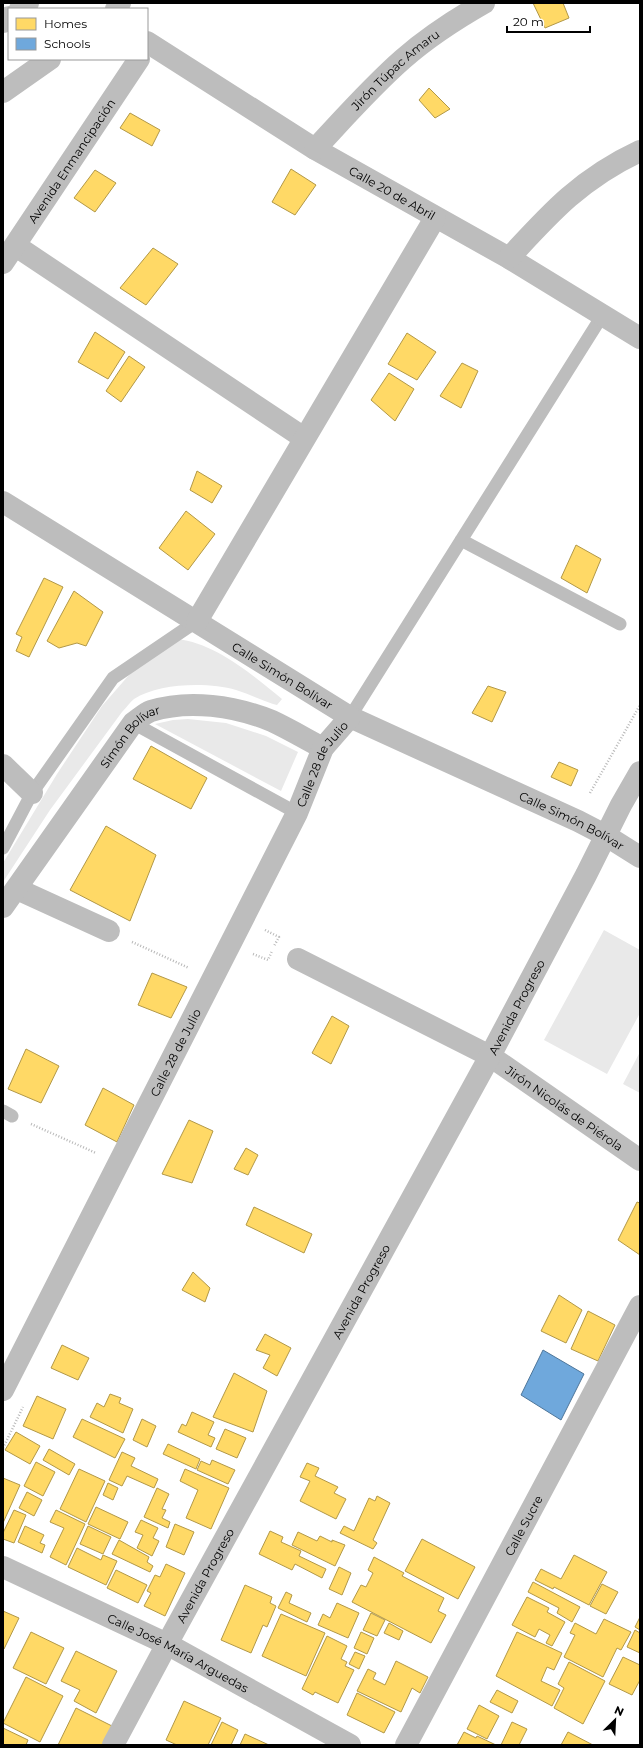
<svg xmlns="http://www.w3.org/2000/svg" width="643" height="1748" font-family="Montserrat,sans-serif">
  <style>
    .green { fill: #e9e9e9 }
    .homes { fill: #ffd966; stroke: #b29847 }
    .schools { fill: #6fa8dc; stroke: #4e769a }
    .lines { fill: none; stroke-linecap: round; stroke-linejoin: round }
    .path { stroke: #b8b8b8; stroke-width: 2.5; stroke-dasharray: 1 2; stroke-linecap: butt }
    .service { stroke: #bdbdbd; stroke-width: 13 }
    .minor { stroke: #bdbdbd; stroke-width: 22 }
    .labels { text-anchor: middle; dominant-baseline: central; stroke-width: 4; stroke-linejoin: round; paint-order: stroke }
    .street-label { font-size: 12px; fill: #000; stroke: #fff }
  </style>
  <rect width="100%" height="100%" fill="#fff"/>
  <path class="green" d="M177,639C215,643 253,675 282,699L277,705L273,704C261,700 249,694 236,690C208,682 159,683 134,699C130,702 126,708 122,712L50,810L3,882V863L57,774L102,706L129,675L167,642Z
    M188,719L226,723L266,736L298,752L281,791L155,724L173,720Z
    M604,930L640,950V1013L607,1074L544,1040Z
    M640,1052V1093L623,1084Z"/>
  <path class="homes" d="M533,3H563L569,18L545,28Z
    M429,88L450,109L435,118L419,100Z
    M130,113L160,130L152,146L120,128Z
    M291,169L316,185L295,215L272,202Z
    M95,170L116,183L95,212L74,198Z
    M153,248L178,264L146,305L120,288Z
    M95,332L125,352L108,379L78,362Z
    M407,333L436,352L417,380L388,364Z
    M129,356L145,367L121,402L106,391Z
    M462,363L478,371L461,408L440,396Z
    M389,373L414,389L395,421L371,400Z
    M197,471L222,486L212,503L190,490Z
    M186,511L215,534L188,570L159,548Z
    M576,545L601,559L587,593L561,578Z
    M44,578L63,587L29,657L16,651L22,637L16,634Z
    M74,591L103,612L86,646L77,643L59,648L47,641Z
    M488,686L506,692L492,722L472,713Z
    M151,746L207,778L191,809L133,779Z
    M559,762L578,770L571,786L551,777Z
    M106,826L156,855L130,921L70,890Z
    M152,973L187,987L171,1018L138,1005Z
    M332,1016L349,1026L331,1064L312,1053Z
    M26,1049L59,1066L41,1103L8,1089Z
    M103,1088L134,1105L117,1142L85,1125Z
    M189,1120L213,1131L192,1183L162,1174Z
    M246,1148L258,1155L248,1175L234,1169Z
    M637,1202L640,1203V1255L618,1240Z
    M254,1207L312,1234L304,1253L246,1225Z
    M193,1272L210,1288L205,1302L182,1290Z
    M559,1295L582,1310L566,1343L541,1331Z
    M588,1311L615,1325L598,1361L571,1349Z
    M265,1334L291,1348L277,1376L263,1368L270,1355L256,1350Z
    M62,1345L89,1358L78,1380L51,1368Z
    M234,1373L267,1391L253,1432L213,1417Z
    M110,1394L121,1398L119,1403L133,1409L123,1433L90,1417L97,1403L104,1407Z
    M37,1396L66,1409L53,1439L23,1426Z
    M192,1412L214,1422L208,1435L215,1438L211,1447L178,1432L182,1424L186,1426Z
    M82,1419L125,1439L115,1458L73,1437Z
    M142,1419L156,1426L147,1447L133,1440Z
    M225,1429L246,1438L237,1458L216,1449Z
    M16,1432L40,1446L30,1464L5,1450Z
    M168,1444L200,1459L196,1469L163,1454Z
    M49,1449L75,1464L69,1475L43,1460Z
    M122,1452L135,1458L131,1466L158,1479L154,1488L127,1476L122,1486L109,1480Z
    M212,1460L235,1470L228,1484L197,1470L201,1461L210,1465Z
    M36,1462L55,1472L43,1496L24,1486Z
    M307,1463L319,1468L315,1476L338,1487L334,1493L346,1499L336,1519L300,1501L310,1481L300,1477Z
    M79,1469L105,1481L86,1522L60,1509Z
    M185,1469L229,1488L211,1529L186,1518L198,1490L180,1481Z
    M3,1478L20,1485L3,1523Z
    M108,1483L118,1488L113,1500L103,1495Z
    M157,1488L169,1494L162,1509L166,1510L162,1518L170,1522L168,1528L144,1517Z
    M27,1492L42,1500L34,1516L19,1508Z
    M377,1496L390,1503L373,1540L377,1543L373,1549L340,1533L344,1526L354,1531L369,1498L375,1501Z
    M96,1507L128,1522L120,1539L88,1524Z
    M14,1510L26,1515L14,1543L3,1539V1533Z
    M56,1510L85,1524L66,1565L50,1557L64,1528L50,1522Z
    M141,1520L158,1528L153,1538L159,1541L152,1556L137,1548L143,1535L135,1532Z
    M175,1524L194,1532L184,1555L166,1547Z
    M25,1526L44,1535L40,1543L45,1545L42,1553L18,1542Z
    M88,1526L111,1537L103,1554L80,1544Z
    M270,1531L283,1537L281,1542L301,1551L299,1556L326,1569L322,1578L295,1564L292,1570L259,1554Z
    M298,1532L317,1541L320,1536L332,1542V1540L345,1545L335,1566L292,1545Z
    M422,1539L475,1567L458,1599L405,1571Z
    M119,1540L149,1557L147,1562L153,1566L150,1572L112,1554Z
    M77,1548L101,1560L103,1555L117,1561L106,1585L68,1567Z
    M574,1555L607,1572L589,1605L554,1587L553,1589L535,1580L541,1569L561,1579Z
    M374,1557L404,1573L402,1576L444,1598L438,1611L446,1615L431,1643L352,1602L361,1585L366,1587L373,1573L368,1570Z
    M166,1564L185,1573L165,1616L144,1606L151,1593L147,1591L155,1575L160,1577Z
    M339,1567L351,1573L342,1595L329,1589Z
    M116,1570L147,1585L138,1603L107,1588Z
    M533,1582L580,1607L572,1622L557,1613L559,1608L528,1592Z
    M602,1584L618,1592L606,1614L590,1606Z
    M245,1585L272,1597L270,1603L276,1606L267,1627L263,1625L251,1653L221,1640Z
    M286,1592L292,1595L289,1603L311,1613L307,1622L278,1608Z
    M527,1597L549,1608L547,1612L565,1622L552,1646L546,1643L550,1635L539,1629L535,1637L512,1625Z
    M337,1603L359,1613L348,1638L318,1625L323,1614L330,1618Z
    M3,1611L19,1618L4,1649L3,1648Z
    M371,1613L385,1620L377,1636L363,1630Z
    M281,1614L325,1633L306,1676L262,1656Z
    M640,1617V1630L635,1627Z
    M604,1619L631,1632L621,1650L617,1648L603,1677L564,1657L575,1635L570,1633L575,1623L596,1634Z
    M389,1623L403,1631L399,1640L384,1633Z
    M635,1630L640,1633V1653L627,1647Z
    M31,1632L64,1648L46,1684L13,1668Z
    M361,1632L374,1638L367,1654L354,1648Z
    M517,1632L562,1653L554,1670L547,1667L541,1681L560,1690L552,1706L496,1676Z
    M327,1636L347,1646L341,1659L347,1662L345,1666L354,1670L338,1703L315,1692L313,1695L302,1689Z
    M76,1651L117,1671L96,1713L74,1701L80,1690L61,1681Z
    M355,1652L365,1656L359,1669L349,1664Z
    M623,1657L640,1665V1680L632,1695L609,1684Z
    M396,1661L428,1677L420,1693L412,1688L401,1712L357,1691L368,1669L376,1673L373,1679L385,1685Z
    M569,1662L605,1681L583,1724L554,1708L564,1688L558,1684Z
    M26,1677L63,1696L40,1742L3,1723Z
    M497,1690L518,1701L512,1713L490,1702Z
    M357,1693L395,1712L384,1733L347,1715Z
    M184,1701L221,1718L208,1745H177L166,1740Z
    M479,1705L499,1716L487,1739L467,1729Z
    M76,1708L116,1728L108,1745H58Z
    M222,1722L238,1730L231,1745H211Z
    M512,1722L527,1729L519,1745H501Z
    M3,1728L28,1740L26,1745H3Z
    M464,1732L476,1738L477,1736L496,1745H457Z
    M568,1732L593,1745H561Z
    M245,1734L269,1745H240Z"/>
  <path class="schools" d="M543,1350L584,1374L561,1420L521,1395Z"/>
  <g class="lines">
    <path class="path" d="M590,793L640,705
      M265,930L279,937L274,946
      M132,942L189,968
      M253,954L268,960L272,951
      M31,1124L96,1153
      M3,1448L23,1407"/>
    <path class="service" d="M461,540L620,624
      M350,717L602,316
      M133,723L297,813
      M3,848L32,793L113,678L197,621
      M3,1111L12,1116"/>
    <g class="minor">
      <path d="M20,9L28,3"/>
      <path d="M116,9L120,3"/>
      <path d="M3,22L9,17"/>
      <path id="s1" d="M147,42L315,149L509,258L640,338"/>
      <path d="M3,92L50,59"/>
      <path id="s2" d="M315,149C344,118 372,86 403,59C428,37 456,19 484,3"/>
      <path d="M16,246L304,438"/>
      <path d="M509,258C551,212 582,178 640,151"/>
      <path id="s3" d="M3,263L139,59"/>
      <path id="s4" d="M3,502L350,717L578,821L605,835L640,857"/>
      <path d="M197,621L435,218"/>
      <path d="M3,765L32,793"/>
      <path d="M17,889L109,931"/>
      <path id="s5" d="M3,907L133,723C139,719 145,713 151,711C189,699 235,706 272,721C289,729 306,739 323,748"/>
      <path id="s6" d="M298,959L490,1056L640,1160"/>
      <path id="s7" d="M3,1390L297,813L323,748L350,717"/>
      <path id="s8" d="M3,1567L167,1644L350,1745"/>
      <path id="s9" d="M113,1745L167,1644L490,1056L586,875L621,805L640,772"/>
      <path id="s10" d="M406,1745L640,1306"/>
    </g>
  </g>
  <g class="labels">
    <g class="street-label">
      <text stroke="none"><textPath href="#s2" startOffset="113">Jirón Túpac Amaru</textPath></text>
      <text stroke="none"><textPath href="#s3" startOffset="123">Avenida Enmancipación</textPath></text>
      <text stroke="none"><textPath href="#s1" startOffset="288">Calle 20 de Abril</textPath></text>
      <text stroke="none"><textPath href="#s4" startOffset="329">Calle Simón Bolívar</textPath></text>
      <text stroke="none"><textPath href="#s5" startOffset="214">Simón Bolívar</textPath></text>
      <text stroke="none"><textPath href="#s7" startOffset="703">Calle 28 de Julio</textPath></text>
      <text stroke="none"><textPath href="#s4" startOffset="653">Calle Simón Bolívar</textPath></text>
      <text stroke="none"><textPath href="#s9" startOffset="841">Avenida Progreso</textPath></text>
      <text stroke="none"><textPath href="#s7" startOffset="379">Calle 28 de Julio</textPath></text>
      <text stroke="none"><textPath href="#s6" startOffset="306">Jirón Nicolás de Piérola</textPath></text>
      <text stroke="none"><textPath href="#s9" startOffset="517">Avenida Progreso</textPath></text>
      <text stroke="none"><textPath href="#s10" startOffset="249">Calle Sucre</textPath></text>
      <text stroke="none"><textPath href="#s9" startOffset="193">Avenida Progreso</textPath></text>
      <text stroke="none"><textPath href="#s8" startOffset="195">Calle José María Arguedas</textPath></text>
    </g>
  </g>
  <rect width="643" height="1748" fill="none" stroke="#000000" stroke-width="8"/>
  <rect x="8" y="8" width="140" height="52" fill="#ffffff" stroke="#999999"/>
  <rect x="16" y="18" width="20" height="12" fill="#ffd966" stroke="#999999"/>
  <text x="44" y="28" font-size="12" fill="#000000">Homes</text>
  <rect x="16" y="38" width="20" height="12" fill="#6fa8dc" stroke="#999999"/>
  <text x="44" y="48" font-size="12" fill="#000000">Schools</text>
  <g transform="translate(615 1720) rotate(24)" stroke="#ffffff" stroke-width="3" paint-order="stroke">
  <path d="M0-3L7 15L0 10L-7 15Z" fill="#000000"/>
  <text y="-6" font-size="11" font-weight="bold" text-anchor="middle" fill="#000000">N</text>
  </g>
  <path d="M507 26v6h83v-6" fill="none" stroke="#000000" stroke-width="2"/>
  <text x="513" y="26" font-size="12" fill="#000000" stroke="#ffffff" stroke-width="3" paint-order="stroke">20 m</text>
</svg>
